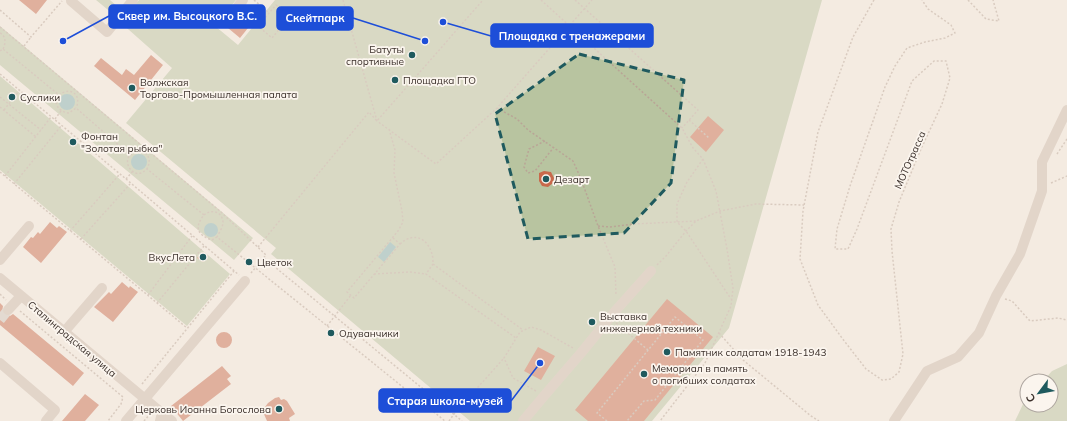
<svg xmlns="http://www.w3.org/2000/svg" width="1067" height="421" font-family="Mulish,sans-serif">
  <style>
    .green { fill: #b8c4a0 }
    .water { fill: #7fb0b2 }
    .building { fill: #c8694b }
    .lines { fill: none; stroke-linecap: round; stroke-linejoin: round }
    .minor-tunnel { stroke: #cfc6bd; stroke-width: 10; stroke-dasharray: 10 5; stroke-linecap: butt }
    .path { stroke: #b9a596; stroke-width: 1.5; stroke-dasharray: 2 2; stroke-linecap: butt }
    .minor { stroke: #cdbbac; stroke-width: 10 }
    .marked { fill: none; stroke: #1f5a5e; stroke-width: 3; stroke-dasharray: 8 5; stroke-linejoin: round }
    .poi-dot { fill: #1f5a5e; stroke: #fbf5ee; stroke-width: 1.5 }
    .labels { text-anchor: middle; dominant-baseline: central; stroke-width: 3.5; stroke-linejoin: round; paint-order: stroke }
    .poi-label { font-size: 10px; fill: #3b302b; stroke: #fbf5ee; text-anchor: start }
    .street-label { font-size: 10px; fill: #3b302b; stroke: #fbf5ee }
    .leader { fill: none; stroke: #1d4ed8; stroke-width: 1.5 }
    .callout-dot { fill: #1d4ed8; stroke: #fbf5ee; stroke-width: 1.5 }
    .callout { fill: #1d4ed8; stroke: #1d4ed8; stroke-width: 1.5 }
    .callout-label { font-size: 11px; text-anchor: middle; font-weight: bold; fill: #fff }
  </style>
  <rect width="100%" height="100%" fill="#f4ebe1"/>
  <path class="green" d="M96,0H110L118,7L113,14Z
    M139,0H236L215,26L238,45L275,0H822L729,328L652,421H470L271,254L276,248L126,123L172,68L120,22Z
    M0,26L253,238L234,260L0,65Z
    M0,76L230,274L187,326L0,170Z
    M1067,364V421H1015L1024,402L1027,398V405H1051V381H1043L1052,371Z"/>
  <path class="water" d="M59 102a8 8 0 1 1 16 0a8 8 0 1 1-16 0Z
    M131 162a8 8 0 1 1 16 0a8 8 0 1 1-16 0Z
    M204 230a7 7 0 1 1 14 0a7 7 0 1 1-14 0Z
    M390,242L396,247L384,262L378,257Z"/>
  <path class="building" d="M19,0H47L36,14Z
    M244,8L256,18L240,38L228,28Z
    M151,55L163,65L135,100L94,66L101,58L122,75L126,69L134,75Z
    M708,116L724,130L706,152L690,137Z
    M544,171L551,172L554,178L553,183L548,187L542,186L539,181V173Z
    M50,222L57,228L59,226L67,232L41,263L23,247L31,237L33,238L38,232L40,234Z
    M202,252L208,256L203,262L197,258Z
    M122,282L129,288L130,286L138,292L113,322L94,307L109,292L111,294Z
    M667,299L713,337L644,421H588L575,410Z
    M0,303L3,306L2,312L4,315L10,316L13,314L84,373L73,386L0,325Z
    M216 340a8 8 0 1 1 16 0a8 8 0 1 1-16 0Z
    M538,347L555,356L541,380L524,371Z
    M222,366L231,376L227,379L231,384L183,421L171,406Z
    M85,394L99,405L85,421H62Z
    M279,397L281,400L284,399L287,401L295,414L289,418L290,421H267L263,412L266,410L265,407L268,403L275,398Z"/>
  <g class="lines">
    <path class="minor-tunnel" d="M0,320L8,310"/>
    <path class="path" d="M254,0L269,13
      M343,0L377,121L436,164L497,108L592,0
      M541,0L682,128L693,148L703,159L716,191L727,249L733,288L731,306L705,363L660,421
      M575,0L698,110L682,128
      M874,0L853,37L818,132L803,211L800,259L818,305L842,338L866,369L882,380L891,379L899,372L903,354L892,251L891,229L899,202L921,149L942,104L950,78L946,61H934L912,81L867,202L857,229L848,249H835L837,229L850,186L885,87L895,66L907,48L925,42L945,38L955,33L951,25L928,9L922,0
      M968,0L986,19L999,21L993,0
      M276,5L290,16L272,38L258,26Z
      M0,10L31,37L62,1
      M0,27L221,212L266,255L251,273
      M0,33C6,36 6,43 3,49
      M24,46L31,37
      M0,51L3,49L59,95C52,103 59,112 69,113L76,108L130,155C123,163 132,176 141,173C144,172 145,170 147,169L204,215C194,227 197,235 212,240L217,237L445,421
      M0,74L126,179L239,275
      M59,95C71,86 82,95 76,108
      M0,97L41,130
      M0,107L36,137
      M497,108L517,119L528,130L573,161L581,179L598,226L615,267L616,295
      M4,110L19,91
      M55,119L61,111
      M689,120L709,138
      M389,129L395,150L394,173L402,211L403,222L398,231L347,292L354,298L400,244L393,238
      M545,141L529,149L524,167L528,173L535,171L554,147
      M1057,154L1067,139
      M130,155C143,147 154,155 147,169
      M703,159L687,182L677,204V222L686,231L731,299
      M0,172L187,328
      M5,176L51,117
      M126,179L133,171
      M1051,183L1067,176
      M14,184L61,126
      M204,215C211,209 222,211 223,222C223,227 219,233 217,237
      M598,226L610,227L634,224L696,221
      M70,231L119,175
      M81,239L130,184
      M400,244C413,232 427,237 432,254C433,257 433,261 433,264L426,274L516,338
      M258,247L369,112L377,121L483,0
      M264,258L462,421
      M433,264L523,330
      M657,265L666,256L686,231L696,221L720,211L756,204L804,205
      M374,274L410,272L426,274
      M0,294L6,300
      M148,295L192,236
      M1005,299L1012,301L1030,321L1058,318L1067,320
      M157,303L204,246
      M20,311L123,397L121,404L108,421
      M616,323L648,350
      M327,326L351,295
      M719,333L743,360L811,416L819,421
      M142,384L234,271
      M536,391L513,378L504,358L520,332L531,327L541,330L573,348
      M144,421L150,414
      M449,421L454,414L504,358
      M607,421L597,413L675,317L703,340L655,400L644,401L627,421"/>
    <path class="minor" d="M72,0L71,1L107,32L133,0
      M229,17L243,0
      M0,260L29,226
      M0,278L162,413L160,421
      M8,310L21,296
      M64,332L102,288
      M0,363L55,410L46,421
      M162,413L172,421
      M126,421L245,281
      M523,421L544,396L581,353L617,309L651,271
      M894,421L927,371L958,357L979,333L996,296L1020,254L1042,191V162L1067,110"/>
  </g>
  <path d="M0 0H1067V421H0ZM579,54L684,80L671,183L624,233L528,239L495,114Z" fill="#f4ebe1" fill-opacity=".55" fill-rule="evenodd"/>
  <path class="marked" d="M579,54L684,80L671,183L624,233L528,239L495,114Z"/>
  <g class="poi-dot">
    <circle cx="412" cy="55" r="4"/>
    <circle cx="395" cy="80" r="4"/>
    <circle cx="132" cy="88" r="4"/>
    <circle cx="12" cy="97" r="4"/>
    <circle cx="73" cy="142" r="4"/>
    <circle cx="546" cy="179" r="4"/>
    <circle cx="203" cy="257" r="4"/>
    <circle cx="249" cy="262" r="4"/>
    <circle cx="592" cy="322" r="4"/>
    <circle cx="331" cy="333" r="4"/>
    <circle cx="667" cy="352" r="4"/>
    <circle cx="644" cy="374" r="4"/>
    <circle cx="279" cy="409" r="4"/>
  </g>
  <g class="labels">
    <g class="poi-label">
      <text x="404" y="49" text-anchor="end">Батуты<tspan x="404" dy="12">спортивные</tspan></text>
      <text x="403" y="80">Площадка ГТО</text>
      <text x="140" y="82">Волжская<tspan x="140" dy="12">Торгово-Промышленная палата</tspan></text>
      <text x="20" y="97">Суслики</text>
      <text x="81" y="136">Фонтан<tspan x="81" dy="12">"Золотая рыбка"</tspan></text>
      <text x="554" y="179">Дезарт</text>
      <text x="195" y="257" text-anchor="end">ВкусЛета</text>
      <text x="257" y="262">Цветок</text>
      <text x="600" y="316">Выставка<tspan x="600" dy="12">инженерной техники</tspan></text>
      <text x="339" y="333">Одуванчики</text>
      <text x="675" y="352">Памятник солдатам 1918-1943</text>
      <text x="652" y="368">Мемориал в память<tspan x="652" dy="12">о погибших солдатах</tspan></text>
      <text x="271" y="409" text-anchor="end">Церковь Иоанна Богослова</text>
    </g>
    <g class="street-label">
      <text transform="translate(910 160) rotate(-66)">МОТОтрасса</text>
      <text transform="translate(72 339) rotate(40)">Сталинградская улица</text>
    </g>
  </g>
  <path class="leader" d="M63 41L109 16M425 41L353 18M443 22L491 36M540 363L511 401"/>
  <g class="callout-dot">
    <circle cx="63" cy="41" r="4"/>
    <circle cx="425" cy="41" r="4"/>
    <circle cx="443" cy="22" r="4"/>
    <circle cx="540" cy="363" r="4"/>
  </g>
  <g class="callout">
    <rect x="109" y="5" width="156" height="23" rx="4"/>
    <rect x="277" y="7" width="76" height="23" rx="4"/>
    <rect x="491" y="24" width="162" height="23" rx="4"/>
    <rect x="379" y="389" width="132" height="23" rx="4"/>
  </g>
  <g class="callout-label">
    <text x="187" y="20">Сквер им. Высоцкого В.С.</text>
    <text x="315" y="22">Скейтпарк</text>
    <text x="572" y="40">Площадка с тренажерами</text>
    <text x="445" y="405">Старая школа-музей</text>
  </g>
  <g transform="translate(1039 393) rotate(238)"><circle r="19" fill="#fbf5ee" stroke="#aea6a0"/>
  <path d="M0-3L7 15L0 10L-7 15Z" fill="#1f5a5e"/>
  <text y="-6" font-size="11" font-weight="bold" text-anchor="middle" fill="#3b302b">С</text>
  </g>
</svg>
